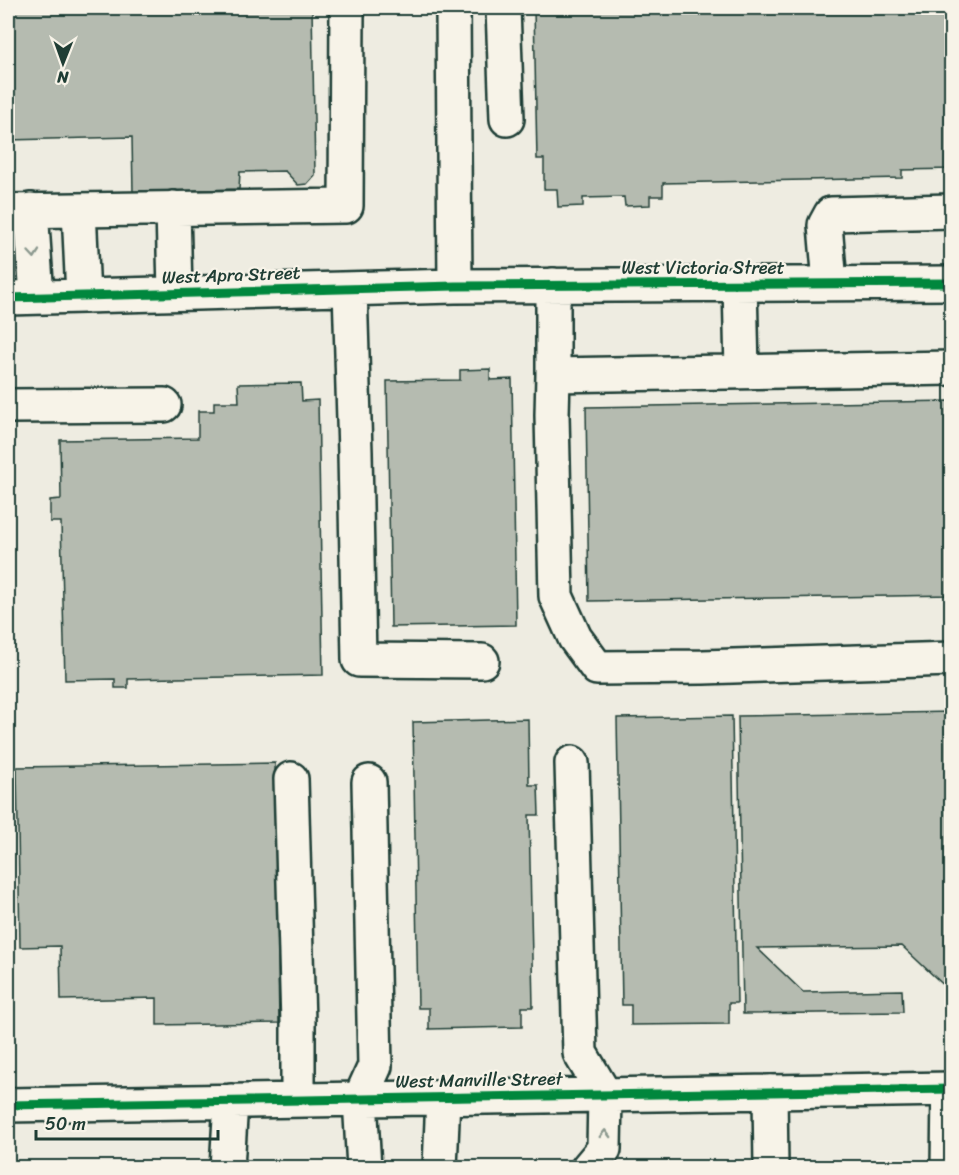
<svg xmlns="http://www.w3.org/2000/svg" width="959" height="1175" font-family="Sriracha,sans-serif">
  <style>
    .building { fill: #b5bbb0; stroke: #1f3d34; stroke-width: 1.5 }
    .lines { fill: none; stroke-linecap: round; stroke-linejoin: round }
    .minor-casing { stroke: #1f3d34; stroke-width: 38 }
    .minor { stroke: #f7f3e8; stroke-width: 33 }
    .cycleway-casing { stroke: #f7f3e8; stroke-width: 13 }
    .cycleway { stroke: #00873e; stroke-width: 9 }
    .oneway { stroke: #8b988e }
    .labels { text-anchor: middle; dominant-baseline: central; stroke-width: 4.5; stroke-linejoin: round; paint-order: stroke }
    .street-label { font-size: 18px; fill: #1f3d34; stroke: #f7f3e8 }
  </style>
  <rect width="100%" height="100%" fill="#eeece1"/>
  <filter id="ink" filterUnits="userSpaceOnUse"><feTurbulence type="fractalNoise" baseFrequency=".0167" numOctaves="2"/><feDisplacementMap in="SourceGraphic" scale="12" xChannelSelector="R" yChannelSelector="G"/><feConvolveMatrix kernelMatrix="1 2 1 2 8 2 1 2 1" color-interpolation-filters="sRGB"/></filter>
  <g filter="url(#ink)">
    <path class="building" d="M8,8H312L315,175L307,184L298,185L285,171L240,172L239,189L133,192L132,137L8,140Z
      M534,8H952V169L902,170V178L663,183V196H650V205L625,206L624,197L583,198V206L558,207L557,189H544V159H537Z
      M490,369V380L512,379L516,625L391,627L387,381L460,380V370Z
      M301,383L302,401L318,400L323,675L128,679V688H115V679L65,680L61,522H50V500L61,499L60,440L198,438V411H214V402H239L238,384Z
      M952,401V595L589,601L586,407Z
      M952,712V993L902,946L757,948L803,992L902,990L903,1012L743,1014L738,716Z
      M732,716L737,1003H729V1024L631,1025V1005H622L617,718Z
      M528,719L529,785H538L539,815H529L533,1007H522V1027L429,1029V1008H418L413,722Z
      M275,763L279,1023L157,1025V998L61,1000L60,946L20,947L17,767Z"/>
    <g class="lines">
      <g class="minor-casing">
        <path id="minor" d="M453,8L455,286
          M503,8L507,119
          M173,208L175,293
          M31,210L37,297
          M79,210L83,296
          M8,211L346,206L347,8
          M830,283L825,225L831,214L952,211
          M740,284L742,371
          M553,285V375L952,368
          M350,289L355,453L359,660L482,661
          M8,298L455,286L952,283
          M553,375L552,415L556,596L575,638L597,668L703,667L952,659
          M8,406L164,405
          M572,763L580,1053L605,1095L604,1149L588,1168
          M291,779L298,1023V1100
          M770,1092L771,1168
          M8,1105L952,1089
          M227,1168L231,1101
          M364,1168L360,1099L375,1066L369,782
          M440,1168L443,1097
          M948,1168L949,1089"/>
      </g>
      <use href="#minor" class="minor"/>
      <g class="cycleway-casing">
        <path id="cycleway" d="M8,298L455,286L952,283
          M8,1105L952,1089"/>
      </g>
      <use href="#cycleway" class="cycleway"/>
    </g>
    <defs><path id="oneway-chevron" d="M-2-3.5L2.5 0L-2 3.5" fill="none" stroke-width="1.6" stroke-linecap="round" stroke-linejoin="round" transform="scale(1.5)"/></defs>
    <g class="oneway">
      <use href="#oneway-chevron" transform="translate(34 254) rotate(85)"/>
      <use href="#oneway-chevron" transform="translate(605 1134) rotate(-89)"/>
    </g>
  </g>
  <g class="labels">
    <g class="street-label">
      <text x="703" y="268">West Victoria Street</text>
      <text transform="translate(231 275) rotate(-2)">West Apra Street</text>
      <text transform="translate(479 1080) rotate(-1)">West Manville Street</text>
    </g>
  </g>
  <rect width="959" height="1175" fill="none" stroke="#f7f3e8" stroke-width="30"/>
  <rect x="15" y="15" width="929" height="1145" fill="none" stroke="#1f3d34" stroke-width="2" filter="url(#ink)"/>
  <g transform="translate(63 63) rotate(181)" stroke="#f7f3e8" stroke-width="4.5" paint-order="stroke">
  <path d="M0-4.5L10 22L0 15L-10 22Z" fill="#1f3d34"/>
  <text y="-9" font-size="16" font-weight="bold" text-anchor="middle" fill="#1f3d34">N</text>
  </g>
  <path d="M36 1130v9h182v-9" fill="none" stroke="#1f3d34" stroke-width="3"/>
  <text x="45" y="1130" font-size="18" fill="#1f3d34" stroke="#f7f3e8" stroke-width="4.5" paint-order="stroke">50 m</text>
</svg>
